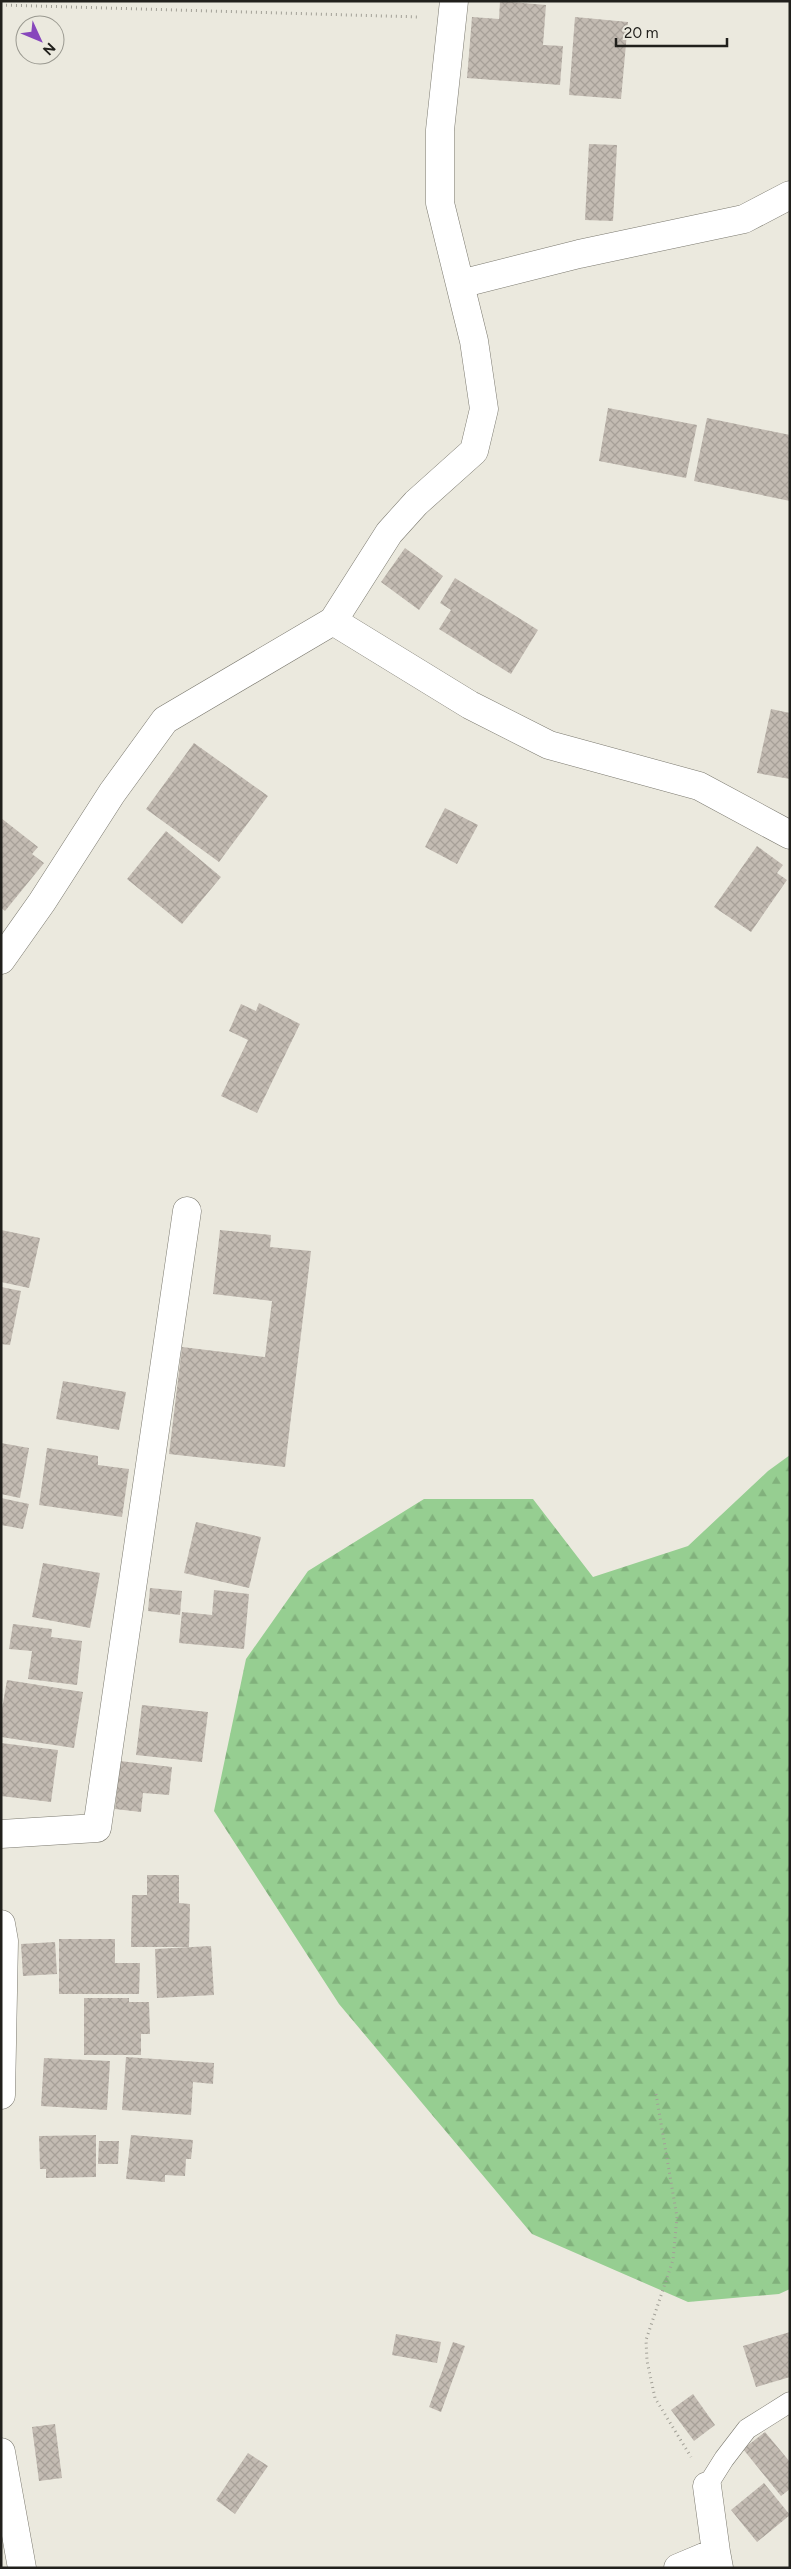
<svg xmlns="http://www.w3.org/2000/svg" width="791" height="2569" font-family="Figtree,sans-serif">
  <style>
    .forest { fill: url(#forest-firs) }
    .building { fill: url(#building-cross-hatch) }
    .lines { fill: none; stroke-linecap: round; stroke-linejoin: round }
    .lane-casing { stroke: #7b796f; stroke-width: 21 }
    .street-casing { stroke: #7b796f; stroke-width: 29 }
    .path { stroke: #a2a097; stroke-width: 3; stroke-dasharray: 1 4; stroke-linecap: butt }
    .lane { stroke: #fff; stroke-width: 20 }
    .street { stroke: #fff; stroke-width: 28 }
  </style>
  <defs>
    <pattern id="forest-firs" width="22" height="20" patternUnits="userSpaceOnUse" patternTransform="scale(1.25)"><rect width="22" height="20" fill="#96ce91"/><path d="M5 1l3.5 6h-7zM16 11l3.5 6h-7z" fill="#81b17c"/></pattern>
    <pattern id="building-cross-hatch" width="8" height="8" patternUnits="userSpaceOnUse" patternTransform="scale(1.25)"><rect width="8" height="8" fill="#c3bbb2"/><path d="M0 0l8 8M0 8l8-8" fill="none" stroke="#a7a098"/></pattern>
  </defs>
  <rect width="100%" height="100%" fill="#ebe9de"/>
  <path class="forest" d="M790,1455V2289L779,2294L688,2302L532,2234L339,2004L214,1811L246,1659L308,1571L424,1499H533L593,1577L688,1546L768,1471Z"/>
  <path class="building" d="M500,1L546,5L543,45L563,46L560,85L467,78L472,17L499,19Z
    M575,17L628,22L621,99L569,95Z
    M589,144L617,145L613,221L585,220Z
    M608,408L697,425L686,478L599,461Z
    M707,418L790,435V501L694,481Z
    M405,548L443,576L419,610L381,582Z
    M455,578L538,630L511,674L439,629L451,610L440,603Z
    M771,709L790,713V779L757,773Z
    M194,743L268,796L219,862L146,809Z
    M445,808L478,825L457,864L425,847Z
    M1,818L38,847L32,854L44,863L5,911L1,908Z
    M166,831L221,877L182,924L127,879Z
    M757,846L783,865L777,873L787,880L751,932L714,907Z
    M259,1003L300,1024L257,1113L221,1096L248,1040L229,1031L241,1004L256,1011Z
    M1,1230L40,1238L29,1288L1,1282Z
    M220,1230L271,1235L270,1247L311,1251L285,1467L169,1454L182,1347L265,1357L272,1301L213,1294Z
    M1,1287L21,1291L10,1345L1,1344Z
    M63,1381L126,1392L119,1430L56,1419Z
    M1,1443L29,1448L20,1498L1,1494Z
    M47,1448L98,1456V1465L129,1469L122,1517L39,1505Z
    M1,1498L29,1504L23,1529L1,1525Z
    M196,1522L261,1537L249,1588L184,1573Z
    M43,1563L100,1573L90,1628L32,1617Z
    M150,1588L182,1591L180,1615L148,1611Z
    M214,1590L249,1594L244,1649L179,1643L182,1612L212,1615Z
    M13,1624L52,1629L51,1637L82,1641L77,1685L28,1679L32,1651L9,1649Z
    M7,1680L83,1692L74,1748L1,1737V1715Z
    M142,1705L208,1712L202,1762L136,1755Z
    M1,1743L58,1750L51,1802L1,1796Z
    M120,1761L172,1767L169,1795L143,1793L141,1812L115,1809Z
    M147,1875H179V1903L190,1904L189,1947H131L132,1895H147Z
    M59,1939H115V1963H140L139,1994H59Z
    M55,1942L57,1974L23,1976L21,1944Z
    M211,1946L214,1995L157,1998L155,1949Z
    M84,1998H129V2002H149L150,2034H141V2055H84Z
    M126,2057L214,2063L213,2084L193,2082L191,2115L122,2110Z
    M44,2058L110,2061L107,2110L41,2106Z
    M96,2135V2177L46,2178V2169H40L39,2136Z
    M131,2135L193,2140L191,2159H186L185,2176L165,2175V2182L126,2179Z
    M99,2141H119L118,2164H98Z
    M790,2332V2377L756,2387L743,2346Z
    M396,2334L441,2342L437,2363L392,2355Z
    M453,2342L465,2346L441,2412L429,2407Z
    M693,2394L715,2425L694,2441L671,2410Z
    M55,2424L62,2478L39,2481L32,2427Z
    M765,2432L790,2462V2489L781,2496L743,2449Z
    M248,2453L268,2466L235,2514L216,2500Z
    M764,2483L790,2515L757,2542L731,2510Z"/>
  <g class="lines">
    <g class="lane-casing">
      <path id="lane" d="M707,2486L724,2459L747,2429L790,2402"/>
    </g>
    <g class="street-casing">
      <path id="street" d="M460,284L579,254L744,219L790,195
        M333,621L470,705L549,745L699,786L790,835
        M1,960L42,902L112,793L165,720L333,621L389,533L416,503L474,451L484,409L474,341L440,203V130L454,1
        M1,1834L97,1828L187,1211
        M1,1924L4,1941L1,2095
        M1,2452L22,2568
        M707,2486L716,2552
        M678,2568L716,2552L719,2568"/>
    </g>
    <path class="path" d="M1,5L420,17
      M656,2094L677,2217L673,2260L646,2340L647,2361L655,2398L691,2457"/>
    <use href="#lane" class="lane"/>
    <use href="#street" class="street"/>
  </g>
  <rect width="791" height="2569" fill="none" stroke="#21201c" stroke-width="5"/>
  <g transform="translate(40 40) rotate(134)"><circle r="24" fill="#ebe9de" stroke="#9a9990"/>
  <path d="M0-4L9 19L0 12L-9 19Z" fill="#8747bc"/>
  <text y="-8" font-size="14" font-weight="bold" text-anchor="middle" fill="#21201c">N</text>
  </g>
  <path d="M616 38v8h111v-8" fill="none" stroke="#21201c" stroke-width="2.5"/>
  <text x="624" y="38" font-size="15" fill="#21201c" stroke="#ebe9de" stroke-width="4" paint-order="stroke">20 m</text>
</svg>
